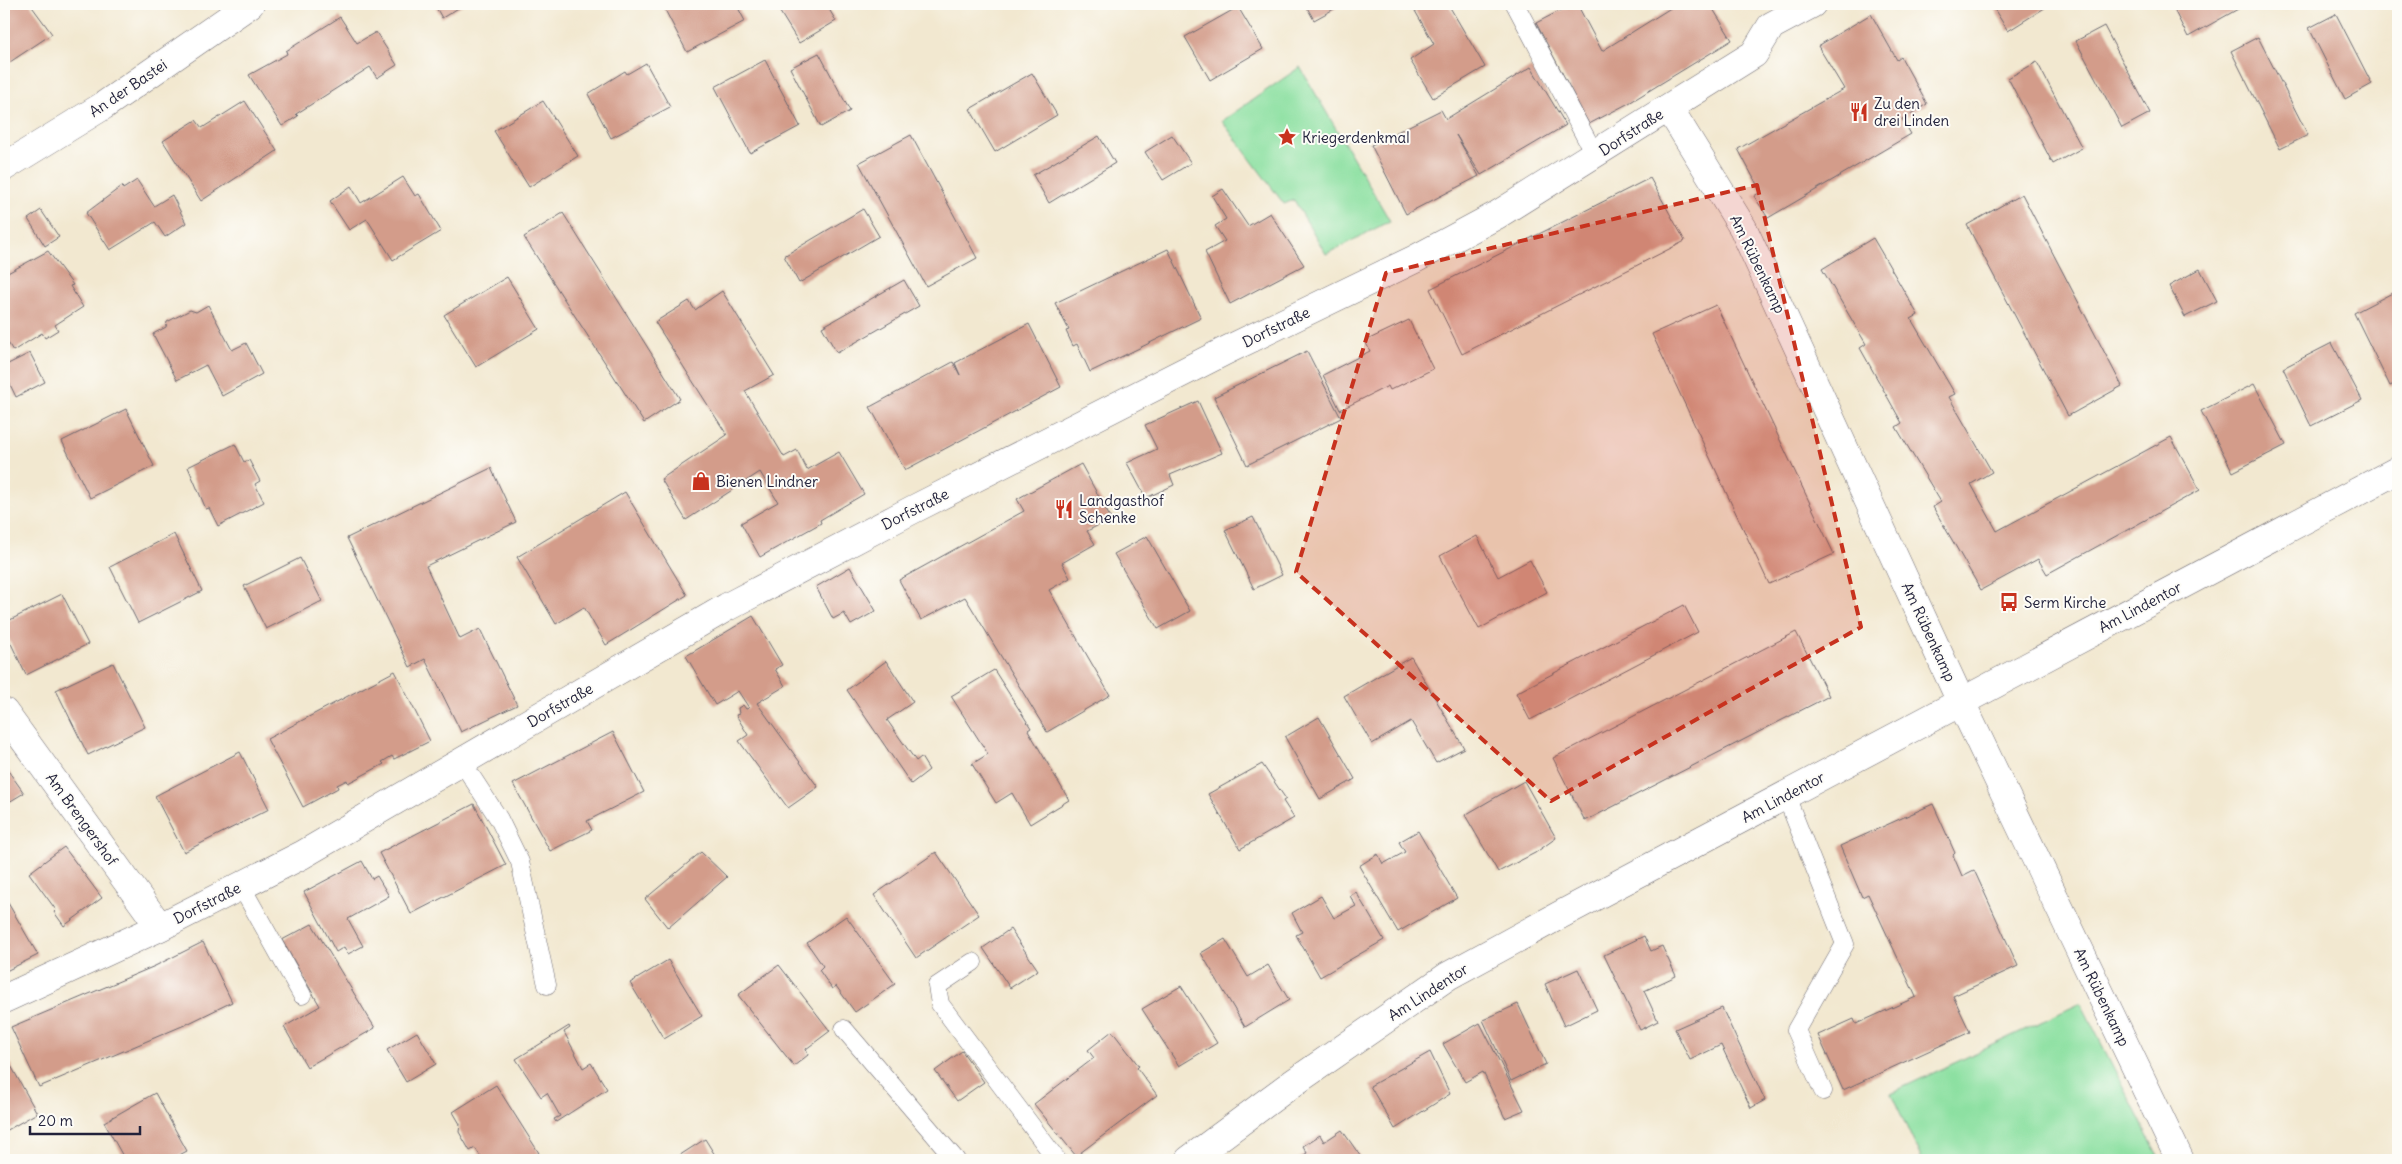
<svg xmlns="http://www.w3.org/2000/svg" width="2402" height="1164" font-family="Delius,sans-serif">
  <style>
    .green { fill: #8ce0a1; stroke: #57816e }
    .building { fill: #d39c8a }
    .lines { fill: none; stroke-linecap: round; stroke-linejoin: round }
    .lane-casing { stroke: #6b676f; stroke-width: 19 }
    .street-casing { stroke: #6b676f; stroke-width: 29 }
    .lane { stroke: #fff; stroke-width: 18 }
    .street { stroke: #fff; stroke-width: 28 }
    .marked { fill: #c8321e; fill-opacity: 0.2; stroke: #c8321e; stroke-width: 4; stroke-dasharray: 10 6; stroke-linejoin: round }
    .labels { text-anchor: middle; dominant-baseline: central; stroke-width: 4; stroke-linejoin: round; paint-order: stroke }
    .street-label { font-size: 15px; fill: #22223b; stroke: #fdfcf7 }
    .poi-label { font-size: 15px; fill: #22223b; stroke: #fdfcf7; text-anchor: start }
  </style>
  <rect width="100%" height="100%" fill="#fdfcf7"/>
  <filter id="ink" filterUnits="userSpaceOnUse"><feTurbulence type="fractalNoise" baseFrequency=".02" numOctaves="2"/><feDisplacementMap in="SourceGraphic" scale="10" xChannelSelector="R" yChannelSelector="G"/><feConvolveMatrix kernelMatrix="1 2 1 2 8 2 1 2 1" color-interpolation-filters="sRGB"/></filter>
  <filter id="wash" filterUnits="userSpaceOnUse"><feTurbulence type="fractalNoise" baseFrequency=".0096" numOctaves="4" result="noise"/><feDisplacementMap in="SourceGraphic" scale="20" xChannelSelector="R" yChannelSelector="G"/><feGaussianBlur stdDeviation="1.12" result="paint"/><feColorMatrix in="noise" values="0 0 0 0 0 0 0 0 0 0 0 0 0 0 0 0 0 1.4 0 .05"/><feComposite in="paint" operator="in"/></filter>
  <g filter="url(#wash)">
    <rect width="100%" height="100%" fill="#f2e8d0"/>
    <path class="green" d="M1300,67L1390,221L1326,254L1294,200L1284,204L1222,121Z
      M2081,1003L2160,1160H1922L1891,1093Z"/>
    <g id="blocks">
      <path class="building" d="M4,4H30L52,34L4,66Z
        M434,4H465L442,18Z
        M662,4H736L745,21L687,52Z
        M775,4H826L836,21L799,43Z
        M1305,4H1343L1314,20Z
        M1411,4H1448L1485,67L1433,98L1410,60L1434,44Z
        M1573,4H1577L1602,51L1677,4H1710L1732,40L1629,103L1589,124L1536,23Z
        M1991,4H2051L2008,31Z
        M2171,4H2247L2188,37Z
        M1238,7L1263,49L1210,80L1185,37Z
        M1871,14L1897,60L1901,57L1927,104L1902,119L1911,134L1768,218L1754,196L1761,192L1738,149L1844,89L1818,46Z
        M2336,14L2372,84L2345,99L2309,28Z
        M340,17L357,43L376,32L397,65L377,78L370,67L296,114L298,116L282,126L249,75L287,54L286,51Z
        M2104,26L2150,113L2122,128L2076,41Z
        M2258,37L2308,135L2280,149L2231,51Z
        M819,53L850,111L821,127L790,68Z
        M765,60L800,126L750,153L715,87Z
        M2037,62L2082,148L2053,164L2008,78Z
        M646,63L670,107L611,138L588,94L625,71L627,74Z
        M1531,67L1566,125L1481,175L1456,135L1479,176L1406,214L1371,145L1441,110L1446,119Z
        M1032,73L1057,115L995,152L970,109Z
        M245,101L277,151L201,201L163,141L196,120L202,128Z
        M543,101L578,156L529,187L494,131Z
        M911,135L977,258L926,286L859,163Z
        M1172,135L1191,163L1163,180L1145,152Z
        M1099,136L1115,163L1049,203L1033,175Z
        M403,177L415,196L419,194L441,231L393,260L367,219L349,230L330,201L351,186L361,203Z
        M1650,178L1685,241L1462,354L1430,289Z
        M137,180L154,206L172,195L186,223L165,237L155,222L110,250L86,213L122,186L123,189Z
        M1223,189L1248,226L1270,213L1304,265L1230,304L1205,252L1225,241L1215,226L1226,219L1212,196Z
        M2022,194L2122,386L2068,416L1967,225Z
        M863,209L879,236L799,283L784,256Z
        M41,210L59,237L45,246L28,219Z
        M563,213L680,399L644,423L524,237Z
        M1873,238L1918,315L1911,319L1955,394L1949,397L1992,472L1971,484L1997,531L2171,437L2200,490L2047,574L2038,559L1981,590L1933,507L1941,502L1896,427L1902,423L1860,348L1866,344L1822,269Z
        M1168,249L1201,318L1090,372L1077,344L1073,346L1066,331L1069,330L1055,303Z
        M48,251L73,285L70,286L83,307L55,325L58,330L45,338L42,333L13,351L4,336V275Z
        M2200,269L2217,301L2185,317L2169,286Z
        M507,277L539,329L476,367L444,315Z
        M904,280L919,306L837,353L822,327Z
        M2398,290V382L2390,386L2354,313Z
        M722,291L774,375L745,391L784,457L797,450L807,470L839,452L864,494L820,520L821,523L760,557L741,523L778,502L760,472L686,520L661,479L727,435L655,322L689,301L695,310Z
        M208,305L232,350L246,343L262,374L222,396L206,365L177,380L153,334L166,327L167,322L190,310L196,312Z
        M1716,305L1834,554L1769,584L1652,334Z
        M1409,320L1433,369L1390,390L1388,386L1340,410L1323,375L1370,351L1365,341Z
        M1029,324L1061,387L905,470L870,407L953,362L960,375L955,363Z
        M2332,343L2362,400L2311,426L2283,368Z
        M1307,351L1341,418L1247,465L1214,397Z
        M30,353L45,382L16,397L4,372V366Z
        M2254,384L2286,445L2233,472L2201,411Z
        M1198,401L1222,453L1170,475L1174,485L1146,498L1127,463L1157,449L1145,425Z
        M126,409L154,466L90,498L62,441Z
        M235,444L244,462L249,460L260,481L255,484L264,502L218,526L209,508L206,509L188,467Z
        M1081,464L1111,519L1087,531L1095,544L1062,563L1070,578L1049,590L1110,695L1047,732L965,597L921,620L899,580L1024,511L1017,499Z
        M491,468L516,522L426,566L460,639L480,629L517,705L461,732L425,659L410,667L347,538Z
        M625,492L687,595L606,645L584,607L556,624L517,557Z
        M1253,517L1282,575L1254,589L1225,530Z
        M174,534L202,591L138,623L110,567Z
        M1147,536L1190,611L1158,629L1114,554Z
        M1477,536L1498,577L1530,560L1547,592L1479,629L1440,556Z
        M300,558L322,601L266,629L244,586Z
        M850,567L876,611L851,625L844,613L833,619L816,587Z
        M62,594L88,644L26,675L4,629V623Z
        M1684,605L1698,632L1530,720L1516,693Z
        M753,616L782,665L775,669L785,686L757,703L818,787L788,808L739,741L748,735L736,715L739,714L738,708L743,705L746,709L749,708L738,691L715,705L686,656Z
        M1796,632L1829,696L1585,821L1553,758Z
        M1411,657L1464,748L1436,763L1411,721L1372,744L1344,696Z
        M886,661L913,702L887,720L916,761L921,757L929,770L911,784L847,690Z
        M113,663L145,727L88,755L56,690Z
        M994,670L1031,728L1028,730L1069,800L1030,824L1012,793L996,803L972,764L988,754L951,696Z
        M395,671L430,741L394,759L392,756L382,762L384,764L348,783L347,780L337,785L338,788L303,807L267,739Z
        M1319,717L1355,779L1320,799L1285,737Z
        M613,732L644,792L587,821L592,830L550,851L513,784Z
        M240,752L269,809L184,852L155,796Z
        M1262,764L1286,799L1283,801L1294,818L1240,849L1208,794Z
        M4,765L24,793L4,805Z
        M1524,781L1556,838L1535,853L1498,872L1465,815Z
        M474,804L506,865L411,914L379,853Z
        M1933,804L1955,853L1953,855L1962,876L1974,870L2018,966L1953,996L1970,1032L1843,1090L1818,1035L1854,1019L1856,1024L1916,997L1868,894L1862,897L1840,846Z
        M1418,831L1457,898L1398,932L1359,866L1378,854L1383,864L1405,852L1399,842Z
        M64,847L102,898L64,926L54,912L56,910L29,873Z
        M701,852L727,877L668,928L645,899Z
        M936,852L979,915L916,958L874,895Z
        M362,861L372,879L377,876L389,896L348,919L363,946L348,954L344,947L336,952L304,892Z
        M1356,892L1384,940L1320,977L1296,935L1302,932L1292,913L1321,896L1334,918L1356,906L1350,896Z
        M4,896L38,955L4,972Z
        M846,916L895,984L855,1012L836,986L832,989L819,970L823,966L807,943Z
        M312,924L375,1028L307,1067L284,1027L320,1006L282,940Z
        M1010,929L1038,970L1010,988L983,948Z
        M1644,936L1651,951L1662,946L1676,976L1644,991L1658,1021L1640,1030L1604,955Z
        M1225,939L1248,977L1268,965L1289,1000L1245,1027L1201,953Z
        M203,942L232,1002L187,1024L39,1087L11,1027L155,966Z
        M668,960L702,1016L664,1039L630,983Z
        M779,965L830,1031L806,1049L808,1055L794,1066L738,995Z
        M1578,969L1597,1010L1564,1026L1545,984Z
        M1181,986L1217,1043L1179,1066L1142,1009Z
        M1518,1004L1546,1064L1511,1081L1483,1020Z
        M1722,1008L1765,1100L1751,1108L1721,1045L1690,1060L1675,1029Z
        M1480,1023L1524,1110L1505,1118L1483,1072L1465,1082L1443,1044Z
        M569,1026L570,1028L564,1032L583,1068L591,1063L607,1089L556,1122L554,1119L560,1116L547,1093L541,1097L516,1059Z
        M1112,1031L1139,1066L1137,1068L1157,1095L1076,1156L1034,1104L1094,1058L1088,1050Z
        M417,1032L436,1064L406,1082L387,1050Z
        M962,1051L984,1082L957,1101L935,1071Z
        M1430,1052L1450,1094L1395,1129L1370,1086Z
        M4,1053L37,1113L4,1132Z
        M496,1085L539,1153L527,1160H483L475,1148L470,1151L459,1132L460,1124L453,1112Z
        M155,1093L187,1151L170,1160H125L104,1122Z
        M1342,1130L1363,1160H1296L1307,1153L1303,1146L1320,1135L1324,1142Z
        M705,1139L718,1160H679L677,1157Z"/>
    </g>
  </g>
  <g filter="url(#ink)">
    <use href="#blocks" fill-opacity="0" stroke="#6b676f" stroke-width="1"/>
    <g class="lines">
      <g class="lane-casing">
        <path id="lane" d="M1515,4L1595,155
          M462,762L499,819L520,862L547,985
          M1786,796L1845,944L1796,1030L1823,1091
          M241,886L302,995
          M973,962L937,986L940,1004L1057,1160
          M844,1029L956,1160"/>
      </g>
      <g class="street-casing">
        <path id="street" d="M1669,108L1743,228L1961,702L2180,1160
          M4,167L103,106L250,4
          M4,712L160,927
          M4,999L160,927L302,855L727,607L912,510L1225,351L1415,259L1497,215L1754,54L1771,26L1812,4
          M1189,1160L1286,1088L1448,976L1560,915L2398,470"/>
      </g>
      <use href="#lane" class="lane"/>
      <use href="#street" class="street"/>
    </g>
  </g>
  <path class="marked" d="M1757,185L1861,627L1551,801L1296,572L1386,273Z"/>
  <defs>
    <g id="restaurant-bare" transform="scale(1.5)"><path d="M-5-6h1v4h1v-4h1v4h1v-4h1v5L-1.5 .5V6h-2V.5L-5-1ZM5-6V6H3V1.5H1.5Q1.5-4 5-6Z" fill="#c8321e" stroke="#fdfcf7" stroke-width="2.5" paint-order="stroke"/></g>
    <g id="sight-bare" transform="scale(1.5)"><path d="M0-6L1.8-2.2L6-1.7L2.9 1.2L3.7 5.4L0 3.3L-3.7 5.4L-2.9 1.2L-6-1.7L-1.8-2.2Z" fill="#c8321e" stroke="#fdfcf7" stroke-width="2.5" paint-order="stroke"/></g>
    <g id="shop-bare" transform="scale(1.5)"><path d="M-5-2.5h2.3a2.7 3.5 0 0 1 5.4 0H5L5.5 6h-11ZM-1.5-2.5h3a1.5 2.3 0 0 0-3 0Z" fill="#c8321e" stroke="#fdfcf7" stroke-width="2.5" paint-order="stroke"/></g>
    <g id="bus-bare" transform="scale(1.5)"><path d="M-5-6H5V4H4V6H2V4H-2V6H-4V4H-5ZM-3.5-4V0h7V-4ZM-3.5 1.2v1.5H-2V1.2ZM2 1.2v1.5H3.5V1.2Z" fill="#c8321e" stroke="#fdfcf7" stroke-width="2.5" paint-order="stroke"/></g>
  </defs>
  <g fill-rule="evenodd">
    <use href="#restaurant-bare" x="1859" y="112"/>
    <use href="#sight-bare" x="1287" y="137"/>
    <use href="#shop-bare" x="701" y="481"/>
    <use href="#restaurant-bare" x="1064" y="509"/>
    <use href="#bus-bare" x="2009" y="602"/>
  </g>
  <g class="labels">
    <g class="street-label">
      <text transform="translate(128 88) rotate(-34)">An der Bastei</text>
      <text transform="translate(1631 132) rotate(-33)">Dorfstraße</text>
      <text transform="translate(1758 264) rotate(64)">Am Rübenkamp</text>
      <text transform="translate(1276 327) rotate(-26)">Dorfstraße</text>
      <text transform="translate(915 509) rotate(-27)">Dorfstraße</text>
      <text transform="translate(2140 607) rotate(-28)">Am Lindentor</text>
      <text transform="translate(1929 632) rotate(65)">Am Rübenkamp</text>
      <text transform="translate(560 705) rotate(-30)">Dorfstraße</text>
      <text transform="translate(1783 797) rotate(-28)">Am Lindentor</text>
      <text transform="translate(82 819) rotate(54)">Am Brengershof</text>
      <text transform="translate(207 903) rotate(-27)">Dorfstraße</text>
      <text transform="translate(1428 992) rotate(-33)">Am Lindentor</text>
      <text transform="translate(2102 997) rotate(64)">Am Rübenkamp</text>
    </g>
    <g class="poi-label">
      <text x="1874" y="103">Zu den<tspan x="1874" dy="17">drei Linden</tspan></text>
      <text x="1302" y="137">Kriegerdenkmal</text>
      <text x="716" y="481">Bienen Lindner</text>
      <text x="1079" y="500">Landgasthof<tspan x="1079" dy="17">Schenke</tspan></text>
      <text x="2024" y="602">Serm Kirche</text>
    </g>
  </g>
  <rect width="2402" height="1164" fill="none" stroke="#fdfcf7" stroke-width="20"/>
  <path d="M30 1126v8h110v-8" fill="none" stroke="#22223b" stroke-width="2.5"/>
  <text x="38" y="1126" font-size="15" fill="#22223b" stroke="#fdfcf7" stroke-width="4" paint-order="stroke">20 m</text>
</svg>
